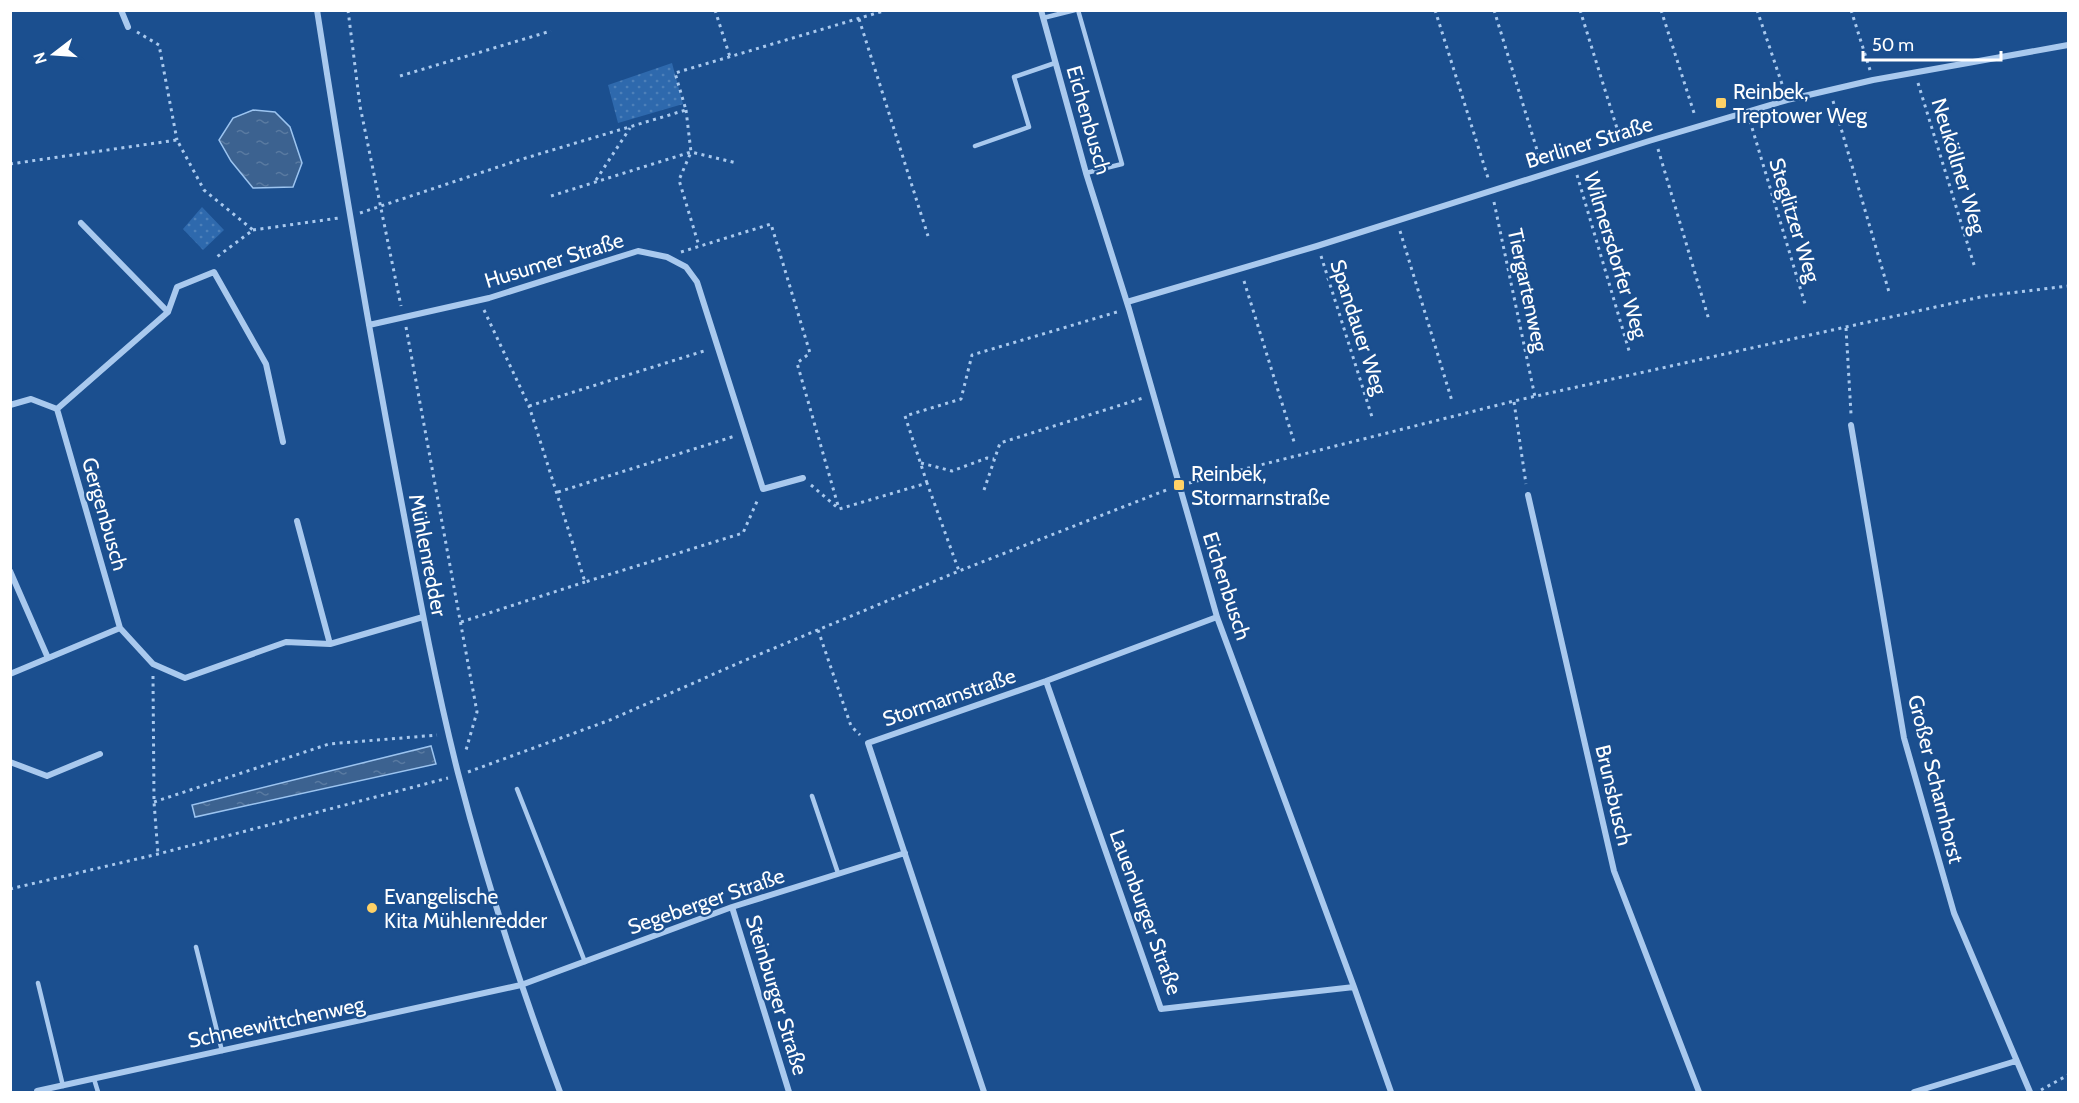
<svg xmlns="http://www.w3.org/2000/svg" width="2079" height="1103" font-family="Cabin,sans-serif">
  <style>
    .park { fill: url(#park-dots) }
    .water { fill: url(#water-ripples); stroke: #9cc4f0; stroke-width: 1.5 }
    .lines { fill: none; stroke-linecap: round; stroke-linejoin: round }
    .path { stroke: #a9c9ee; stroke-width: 3; stroke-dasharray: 3 4.5; stroke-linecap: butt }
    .lane { stroke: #a9c9ee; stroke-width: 4.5 }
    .street { stroke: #a9c9ee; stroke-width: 6 }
    .poi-dot { fill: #ffd166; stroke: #1b4f8f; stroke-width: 2 }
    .labels { text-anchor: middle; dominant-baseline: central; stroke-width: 4.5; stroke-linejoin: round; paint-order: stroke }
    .poi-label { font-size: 21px; fill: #fff; stroke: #1b4f8f; text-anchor: start }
    .street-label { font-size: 21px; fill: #fff; stroke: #1b4f8f }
  </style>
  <defs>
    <pattern id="park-dots" width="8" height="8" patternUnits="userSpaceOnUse" patternTransform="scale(1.5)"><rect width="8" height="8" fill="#2e69ad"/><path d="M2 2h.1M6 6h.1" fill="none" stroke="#4d80b9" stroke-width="1.8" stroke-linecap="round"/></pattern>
    <pattern id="water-ripples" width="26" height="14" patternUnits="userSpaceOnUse" patternTransform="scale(1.5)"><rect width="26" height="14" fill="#3c6290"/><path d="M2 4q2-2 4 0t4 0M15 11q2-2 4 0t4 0" fill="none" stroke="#597aa1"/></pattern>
  </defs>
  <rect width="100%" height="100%" fill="#1b4f8f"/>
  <path class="park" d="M672,63L683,104L618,123L608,85Z
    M202,207L224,230L203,250L183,229Z"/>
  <path class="water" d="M253,110L275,112L290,127L302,163L293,187L253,188L231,161L219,140L233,118Z
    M431,746L436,764L195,817L192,805Z"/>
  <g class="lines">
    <path class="path" d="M348,10L360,106L401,306
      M715,10L730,57
      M1435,10L1489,181
      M1494,10L1541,163
      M1580,10L1620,138
      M1661,10L1695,116
      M1757,10L1784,90
      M1851,10L1870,70
      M859,19L928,236
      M137,32L159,45L177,140
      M400,76L551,31
      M1918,83L1975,268
      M1833,101L1889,292
      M686,110L691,152L679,180L699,246
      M1750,121L1805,304
      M1658,149L1709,320
      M10,164L177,140L204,190L253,230L214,259
      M1577,175L1630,354
      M596,180L630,128
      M551,196L691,152L737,163
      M1494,202L1535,397
      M360,213L519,160L686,110L675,73L887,10
      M253,230L339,218
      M1400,231L1452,401
      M681,252L771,224L810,353L797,363L839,509
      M1321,256L1372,417
      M1244,281L1295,445
      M484,310L529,406L585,582L743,533L758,499
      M406,327L477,712L466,750
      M1846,328L1851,414
      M1514,402L1526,484
      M529,406L707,350
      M921,463L952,471L987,458L994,459
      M927,483L905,416L961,399L972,355L1117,312
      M1189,483L1514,401L1985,296L2068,286
      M811,485L839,509L927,483L959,571
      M984,490L1000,443L1143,398
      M558,492L735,436
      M461,622L585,582
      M818,630L851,726L860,735
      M153,676L154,802L158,854
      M468,772L610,720L741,662L959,571L1169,489
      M154,802L329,744L437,735
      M10,889L158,854L448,778
      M2041,1090L2068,1075"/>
    <path class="lane" d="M1078,10L1122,164L1086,173
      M1043,18L1075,10
      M975,146L1029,127L1014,77L1055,63
      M517,789L585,962
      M812,796L838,873
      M196,947L222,1051
      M38,983L63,1086
      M94,1079L98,1092"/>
    <path class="street" d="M121,10L128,27
      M317,10C341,165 367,319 396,473C415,573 433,674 458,773C486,881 521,988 560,1092
      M1041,10L1086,173L1129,309L1217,617L1354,987L1391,1092
      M81,223L168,312
      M1127,302L1317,246L1649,141L1787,100L1873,80L2068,45
      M369,325L489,298L638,251L667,257L686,267L697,282L763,489L803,478
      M10,405L31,399L57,409L120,628L153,664L185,678L286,642L330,644L423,617
      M57,409L168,312L177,287L214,272L266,364L283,442
      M1851,425L1904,738L1954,913L2030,1092
      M1528,495L1614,871L1699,1092
      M297,521L330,644
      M10,571L48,658
      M10,674L120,628
      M1046,681L1161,1009L1354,987
      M10,762L47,776L100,754
      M732,907L789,1092
      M37,1091L521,985L732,907L905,853
      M984,1092L868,743L1046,681L1217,617
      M1914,1092L2016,1061"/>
  </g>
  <g class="poi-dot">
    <rect x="1715" y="97" width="12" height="12" rx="3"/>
    <rect x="1173" y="479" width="12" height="12" rx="3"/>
    <circle cx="372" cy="908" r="6"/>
  </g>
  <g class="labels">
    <g class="poi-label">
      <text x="1733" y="91">Reinbek,<tspan x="1733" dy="24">Treptower Weg</tspan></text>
      <text x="1191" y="473">Reinbek,<tspan x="1191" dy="24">Stormarnstraße</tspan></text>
      <text x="384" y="896">Evangelische<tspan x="384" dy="24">Kita Mühlenredder</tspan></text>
    </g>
    <g class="street-label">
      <text transform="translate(1089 120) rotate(74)">Eichenbusch</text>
      <text transform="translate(1589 142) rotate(-17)">Berliner Straße</text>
      <text transform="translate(1959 166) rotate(73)">Neuköllner Weg</text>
      <text transform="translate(1795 220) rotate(73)">Steglitzer Weg</text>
      <text transform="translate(1616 255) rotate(73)">Wilmersdorfer Weg</text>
      <text transform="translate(554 260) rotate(-17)">Husumer Straße</text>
      <text transform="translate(1528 290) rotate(78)">Tiergartenweg</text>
      <text transform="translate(1359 327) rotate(72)">Spandauer Weg</text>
      <text transform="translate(105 514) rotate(74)">Gergenbusch</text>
      <text transform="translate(428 555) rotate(79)">Mühlenredder</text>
      <text transform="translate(1227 586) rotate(72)">Eichenbusch</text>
      <text transform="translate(949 697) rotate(-19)">Stormarnstraße</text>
      <text transform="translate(1936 779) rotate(76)">Großer Scharnhorst</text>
      <text transform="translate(1614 795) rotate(77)">Brunsbusch</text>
      <text transform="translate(706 901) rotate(-19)">Segeberger Straße</text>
      <text transform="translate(1146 912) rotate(70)">Lauenburger Straße</text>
      <text transform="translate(777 995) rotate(73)">Steinburger Straße</text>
      <text transform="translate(276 1022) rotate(-12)">Schneewittchenweg</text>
    </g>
  </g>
  <rect width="2079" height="1103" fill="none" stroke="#ffffff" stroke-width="24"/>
  <g transform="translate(54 54) rotate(253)" stroke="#1b4f8f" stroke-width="4.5" paint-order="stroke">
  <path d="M0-4.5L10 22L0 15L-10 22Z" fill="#ffffff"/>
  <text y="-9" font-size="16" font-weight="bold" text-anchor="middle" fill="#ffffff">N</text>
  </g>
  <path d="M1863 51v9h138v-9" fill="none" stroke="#ffffff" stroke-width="3"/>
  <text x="1872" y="51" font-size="18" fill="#ffffff" stroke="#1b4f8f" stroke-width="4.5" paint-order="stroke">50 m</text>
</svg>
